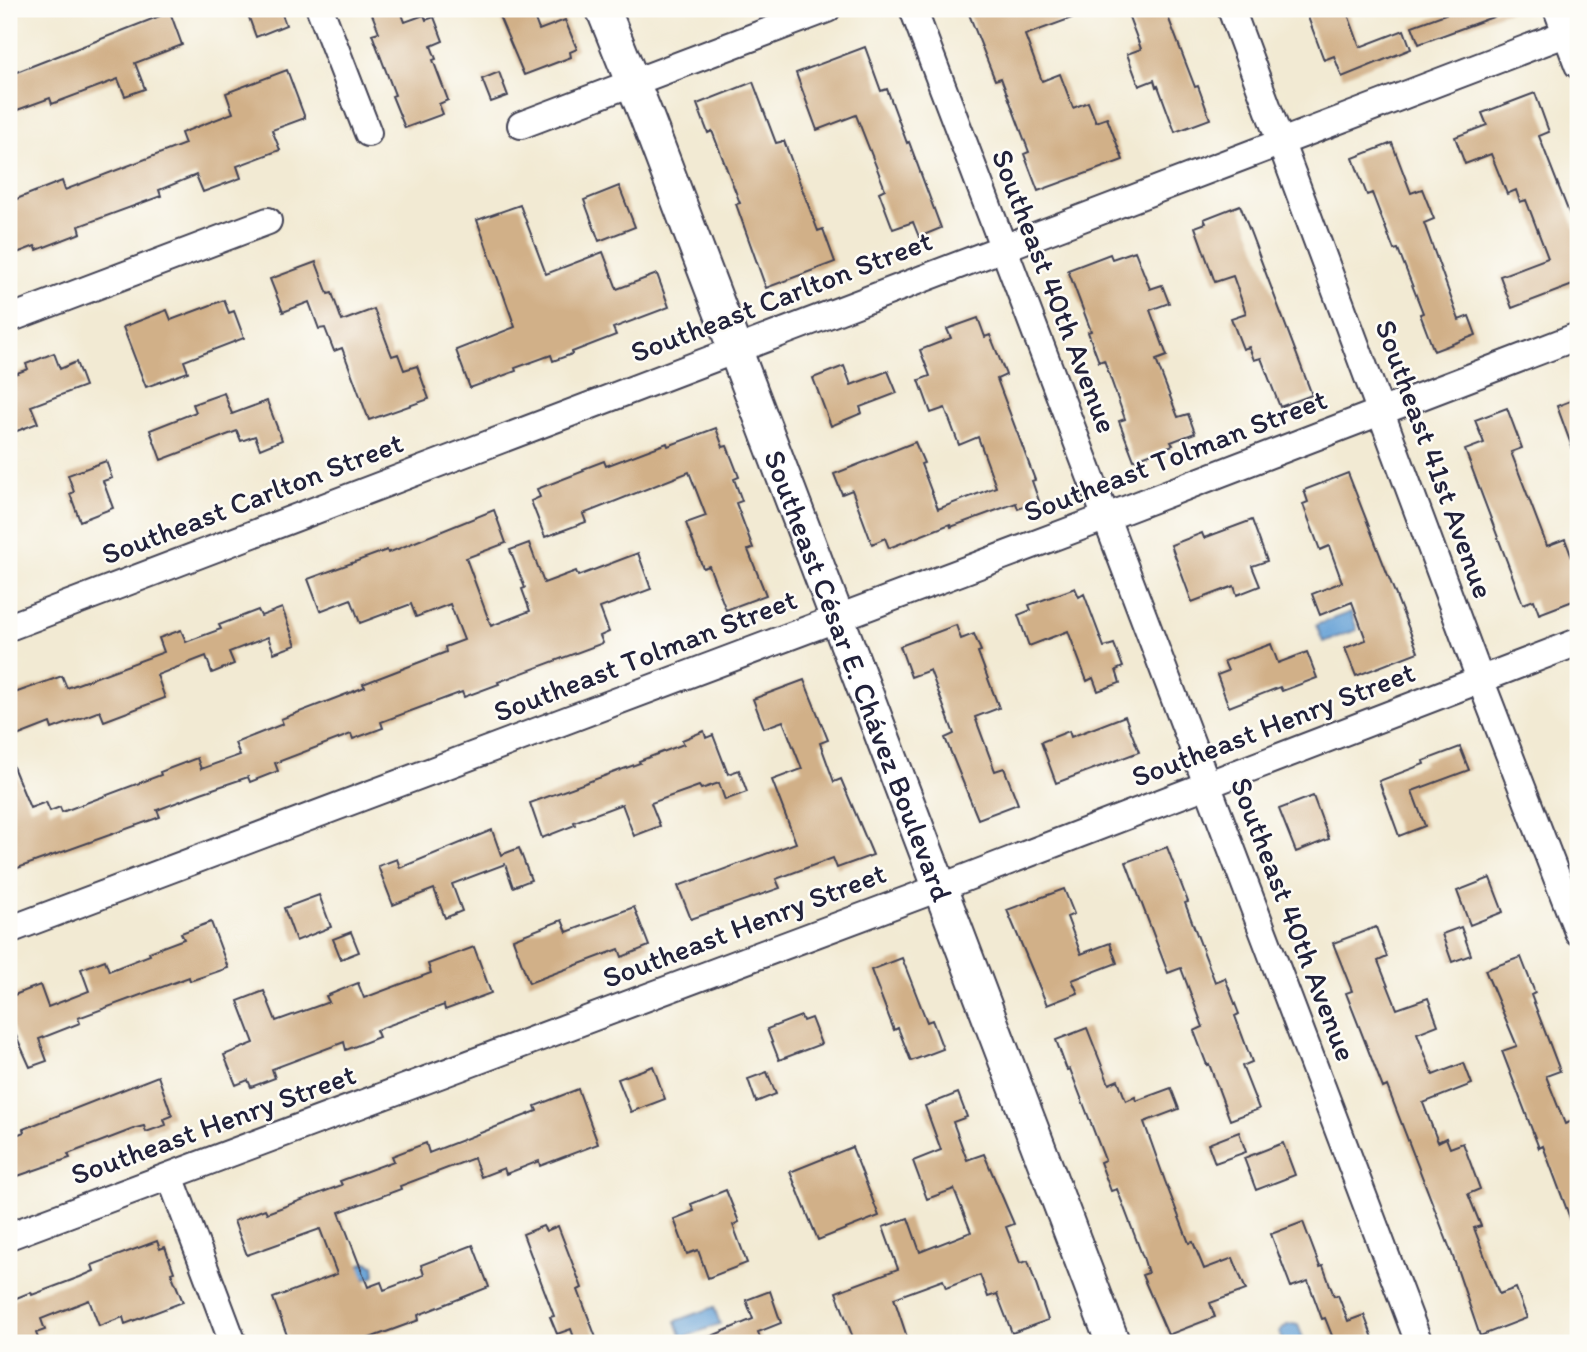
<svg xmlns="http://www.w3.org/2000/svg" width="1587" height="1352" font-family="Itim,sans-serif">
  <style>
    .water { fill: #65a0d5; stroke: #446188; stroke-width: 2 }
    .building { fill: #d1b088 }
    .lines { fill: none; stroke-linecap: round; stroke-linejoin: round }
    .minor-casing { stroke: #414052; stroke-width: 30 }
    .tertiary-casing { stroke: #414052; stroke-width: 37 }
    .minor { stroke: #fff; stroke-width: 26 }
    .tertiary { stroke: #fff; stroke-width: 33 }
    .labels { text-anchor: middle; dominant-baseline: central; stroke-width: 5; stroke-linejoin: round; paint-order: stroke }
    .street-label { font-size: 30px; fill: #22223b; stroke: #fdfcf7 }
  </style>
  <rect width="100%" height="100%" fill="#fdfcf7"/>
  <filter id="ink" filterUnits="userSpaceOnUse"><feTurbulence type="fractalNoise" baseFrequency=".0143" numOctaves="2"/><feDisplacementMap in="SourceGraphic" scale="14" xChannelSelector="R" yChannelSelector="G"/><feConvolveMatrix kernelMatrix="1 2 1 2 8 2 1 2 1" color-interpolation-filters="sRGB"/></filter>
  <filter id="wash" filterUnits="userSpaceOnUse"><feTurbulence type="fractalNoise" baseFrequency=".00686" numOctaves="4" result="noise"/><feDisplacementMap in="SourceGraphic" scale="28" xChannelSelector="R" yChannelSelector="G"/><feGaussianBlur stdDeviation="1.57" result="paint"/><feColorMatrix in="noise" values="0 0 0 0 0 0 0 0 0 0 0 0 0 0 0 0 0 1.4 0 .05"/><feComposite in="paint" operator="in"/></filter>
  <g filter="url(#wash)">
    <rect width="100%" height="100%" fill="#f2ead3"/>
    <path class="water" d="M1351,612L1357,630L1323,642L1316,625Z
      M367,1262L374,1265L375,1276C364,1284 356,1275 347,1269Z
      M714,1307L720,1324L682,1338L676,1321Z
      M1293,1324L1298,1325L1305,1343H1283L1279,1332L1287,1325Z"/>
    <g id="blocks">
      <path class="building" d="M246,9H280L286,25L256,37Z
        M370,9H400L405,22L424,15L426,20L434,17L443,41L431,46L436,59L433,60L448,100L439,104L443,114L405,128L392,96L395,95L372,34L379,32Z
        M496,9H531L539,30L565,20L577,49L570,52L571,57L524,75Z
        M967,9H1090L1091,11L1025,35L1042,81L1060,74L1073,108L1088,102L1096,122L1107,118L1123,160L1038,191L1024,154L1029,152L1001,78L995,80Z
        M1126,9H1165L1195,87L1198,86L1210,119L1175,132L1158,86L1156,87L1154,80L1139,86L1127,54L1141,49Z
        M1305,9H1346L1360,47L1404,30L1411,49L1342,77L1334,56L1324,60Z
        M1459,9H1511L1512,10L1419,44L1412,26Z
        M170,12L182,45L135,63L145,89L125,96L118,79L52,104L50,98L9,113V75Z
        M865,47L881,91L887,89L907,143L909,142L941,228L919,237L913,222L893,229L879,192L885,189L856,115L817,130L796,73Z
        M287,70L305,118L272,130L280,150L237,166L241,178L203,192L196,175L159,190L161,196L79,226L81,233L37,250L35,246L9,256V202L62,181L65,190L185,144L181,133L233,113L226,93Z
        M499,72L508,96L491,102L482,79Z
        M753,82L776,143L784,141L818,231L823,229L835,262L766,288L736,204L740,203L712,131L708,133L697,104Z
        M1535,93L1549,132L1539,136L1578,236V283L1512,308L1500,276L1548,258L1526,200L1520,202L1516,190L1507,194L1491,154L1465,164L1455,137L1487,125L1482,113Z
        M1392,143L1411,193L1422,189L1434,219L1424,223L1459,320L1469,316L1476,335L1434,351L1420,314L1423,313L1398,249L1394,250L1372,193L1367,195L1353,158Z
        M619,186L635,227L599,241L584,200Z
        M520,205L546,274L603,252L617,289L657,274L669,307L613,328L616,335L572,352V354L553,361L551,355L515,368L516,371L470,388L456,350L515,327L477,220Z
        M1240,205L1312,395L1280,407L1261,358L1254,360L1249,347L1243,349L1231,318L1246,313L1233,276L1215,282L1195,227L1206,223L1204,219Z
        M1135,251L1150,289L1162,285L1169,303L1150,310L1167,356L1156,360L1178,417L1188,414L1195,433L1171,442L1173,445L1134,460L1119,421L1125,419L1104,360L1099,362L1088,332L1091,331L1068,270L1110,254L1112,259Z
        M316,262L328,294L332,293L342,321L374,309L392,356L398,354L404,370L417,366L429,399L369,420L342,348L334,351L325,328L319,329L309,302L283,312L270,279Z
        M224,300L229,313L234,311L244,338L184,361L188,372L146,387L123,327L167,310L171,320Z
        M978,318L985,337L990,335L1006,375L997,379L1035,480L1032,481L1039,501L1018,509L1016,503L951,527L950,524L889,548L885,538L872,544L852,490L842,494L834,474L915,442L924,463L921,464L938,509L996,487L978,437L959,445L945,408L931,413L919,380L930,376L920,350L951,338L947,329Z
        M54,353L60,369L76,362L85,386L31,406L38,423L9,434V376L28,369L26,364Z
        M844,366L851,385L888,371L897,393L860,407L862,413L831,426L813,378Z
        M224,393L232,414L267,401L282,440L260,449L255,436L241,441L237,431L161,460L150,430L196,412L193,404Z
        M1578,398V457L1576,458L1557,406Z
        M1507,408L1522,448L1511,452L1547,546L1565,539L1578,574V599L1539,614L1534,600L1523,604L1465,450L1484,443L1475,420Z
        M716,428L723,447L727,446L739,477L734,479L742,501L736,503L753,548L748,550L766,595L726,610L709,566L703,568L686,523L706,516L689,472L583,514L586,522L545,537L531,501L540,497L537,489L584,471L583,469L604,461L606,466L667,443L668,446Z
        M106,461L112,478L103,481L113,508L80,521L70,494L74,492L68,475Z
        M1348,473L1418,652L1356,676L1345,648L1366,640L1352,602L1320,615L1312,594L1342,582L1329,546L1320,550L1303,504L1308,502L1304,490Z
        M494,510L506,543L466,558L491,626L530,611L522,589L525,588L510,550L529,543L544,583L576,571L578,576L638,553L651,589L600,608L609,632L600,636L603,643L498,682L499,684L464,697L462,692L381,722L383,728L353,739L351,734L275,763L278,771L250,782L248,777L201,793L157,810L160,817L15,869L9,852V757L30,808L46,802L50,811L60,807L62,812L161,775L160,772L197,758L201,769L240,755L235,743L283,724L281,719L365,687L363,684L446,652L445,647L464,640L450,604L416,617L411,604L360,623L351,599L320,611L308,579L387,550L388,553Z
        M1252,520L1267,561L1252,566L1260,586L1237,595L1234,586L1192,602L1171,545L1202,533L1204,538Z
        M1075,588L1079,597L1084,594L1104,647L1114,644L1123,667L1116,670L1120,683L1098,691L1093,678L1087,681L1068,631L1029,646L1018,615L1031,610L1029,605Z
        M282,608L296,645L274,653L268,637L229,652L234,664L212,673L206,656L157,675L165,698L104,721L100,711L52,729L50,723L9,739V695L62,676L67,688L164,652L159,638L181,630L186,642L221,629L219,625L258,610L261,616Z
        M956,625L961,639L974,634L981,651L978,652L999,708L975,717L995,771L1004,768L1018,804L978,819L945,738L954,734L930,670L911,677L900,646Z
        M1271,644L1278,663L1307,652L1317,678L1282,691L1280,687L1229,707L1217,675L1228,671L1224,661Z
        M804,680L828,740L820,743L834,782L841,779L873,855L837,868L833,858L776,879L780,888L691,919L678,886L796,843L772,780L802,769L783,721L764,728L753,699Z
        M1125,716L1139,752L1056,783L1041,742L1069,731L1071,737Z
        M704,731L706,738L713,735L728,774L739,770L747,792L725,800L719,783L701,789L699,786L651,803L660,826L634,836L622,804L574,822L575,825L542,838L530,803L640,763L639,761L684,744L682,740Z
        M1460,747L1469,770L1412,791L1425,826L1399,836L1379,781L1424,764L1423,761Z
        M1313,796L1329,839L1296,852L1279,809Z
        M492,830L501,855L519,848L531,880L513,887L505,864L452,884L462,911L445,918L434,889L393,905L378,866L397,859L400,868Z
        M1167,847L1188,902L1185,903L1215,982L1225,978L1239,1014L1235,1016L1252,1062L1242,1066L1259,1109L1230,1120L1209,1064L1207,1065L1194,1031L1203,1027L1181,968L1168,973L1126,862Z
        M1490,878L1503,912L1470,925L1457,891Z
        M1064,889L1074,914L1067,917L1081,954L1110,943L1117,963L1072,980L1078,993L1047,1005L1007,910Z
        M319,895L331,927L296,941L284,908Z
        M634,907L649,946L622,957L619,949L529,983L513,939L562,920L567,932Z
        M211,922L228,968L190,981L189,977L78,1018L80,1023L39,1039L47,1061L30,1067L9,1020V997L40,985L48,1007L89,991L81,969L105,960L109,971L150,955L149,952L184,939L181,933Z
        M1376,927L1387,957L1378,961L1397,1009L1428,998L1438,1025L1417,1033L1433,1075L1464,1063L1472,1084L1423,1103L1438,1142L1446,1138L1450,1148L1463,1143L1480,1189L1468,1194L1481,1226L1474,1228L1499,1294L1516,1288L1527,1318L1480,1336L1452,1254L1387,1086L1383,1088L1346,993L1352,991L1333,943Z
        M1461,927L1471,955L1452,962L1442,934Z
        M351,932L359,952L341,959L333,939Z
        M474,947L491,993L445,1010L444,1005L376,1030L379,1037L346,1050L344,1042L272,1069L275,1078L251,1087L248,1080L236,1085L224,1055L254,1043L238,1001L264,991L276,1021L329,1002L326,996L358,983L364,998L431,973L428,964Z
        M1521,957L1535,993L1531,995L1560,1071L1546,1076L1565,1124L1578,1119V1233L1576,1234L1543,1146L1539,1148L1502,1051L1517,1046L1485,970Z
        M902,958L927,1022L932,1020L943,1049L911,1061L898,1028L894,1030L871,970Z
        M801,1016L803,1021L811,1018L821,1044L779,1060L767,1029Z
        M1087,1028L1109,1084L1118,1080L1126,1101L1135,1097L1136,1101L1171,1088L1179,1109L1144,1122L1165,1181L1189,1243L1193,1242L1204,1269L1233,1258L1246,1290L1210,1303L1215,1317L1168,1335L1142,1275L1148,1273L1144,1260L1117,1189L1111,1191L1100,1162L1105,1160L1070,1069L1067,1070L1056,1040Z
        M653,1066L665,1099L631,1112L618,1079Z
        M767,1072L776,1094L756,1102L748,1079Z
        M158,1076L172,1116L164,1119L166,1125L146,1132L144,1126L136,1128L68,1154L70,1158L9,1179V1138L24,1132L23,1129Z
        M578,1089L598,1144L540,1166L539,1161L506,1174L504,1168L481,1177L474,1158L400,1186L401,1189L339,1212L368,1287L381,1282L384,1290L424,1275L421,1265L473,1245L489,1287L418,1315L419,1320L356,1343H290L273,1298L337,1274L320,1229L247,1255L234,1221L265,1209L267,1213L342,1185L340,1181L394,1161L392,1156L426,1143L429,1153L537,1111L535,1106Z
        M958,1093L967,1117L953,1122L967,1160L984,1154L1014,1224L1006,1227L1020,1263L1028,1261L1048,1320L1012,1333L997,1294L988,1297L980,1275L946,1288L943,1280L894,1298L909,1343H855L836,1292L898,1269L883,1227L908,1218L920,1252L971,1232L954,1189L927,1199L913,1161L941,1150L925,1106Z
        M1239,1132L1246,1152L1215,1163L1208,1144Z
        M1283,1143L1295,1175L1256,1190L1244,1158Z
        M852,1147L879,1216L818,1240L790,1172Z
        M726,1190L739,1222L733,1225L747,1263L708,1278L698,1250L687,1254L674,1219L694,1211L691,1204Z
        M1303,1222L1320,1267L1323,1266L1334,1296L1338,1295L1348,1321L1364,1315L1375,1343H1335L1325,1318L1322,1319L1308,1281L1291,1287L1271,1234Z
        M543,1226L546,1231L558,1226L582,1288L578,1290L598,1343H576L571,1329L557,1334L550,1317L554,1316L523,1234Z
        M157,1241L160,1249L165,1247L174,1272L171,1273L183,1302L125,1324L123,1317L99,1326L89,1300L41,1319L45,1330L36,1333L40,1343H13L9,1332V1301L31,1292L32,1295L80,1277L94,1271L92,1265Z
        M770,1291L781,1323L758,1332L762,1343H695L753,1319L746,1300Z"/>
    </g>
  </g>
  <g filter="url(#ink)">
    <use href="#blocks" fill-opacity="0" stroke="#414052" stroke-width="2"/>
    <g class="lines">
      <g class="minor-casing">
        <path id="minor" d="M320,9L368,133
          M913,9L1419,1343
          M1231,9L1480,679L1578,932
          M1557,9L1578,65
          M521,125L827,9
          M9,319L268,221
          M9,627L1578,29
          M9,930L1104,518L1578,336
          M170,1176L233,1343
          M9,1236L939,888L1578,642"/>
      </g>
      <g class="tertiary-casing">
        <g id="tertiary">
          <path id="s1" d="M603,9L647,118L1113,1343"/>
        </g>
      </g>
      <use href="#minor" class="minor"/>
      <use href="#tertiary" class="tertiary"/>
    </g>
  </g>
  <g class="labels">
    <g class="street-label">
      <text transform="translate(1055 291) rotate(69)">Southeast 40th Avenue</text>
      <text transform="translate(781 296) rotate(-21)">Southeast Carlton Street</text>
      <text transform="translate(1175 455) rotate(-21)">Southeast Tolman Street</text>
      <text transform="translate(1435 459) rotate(70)">Southeast 41st Avenue</text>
      <text transform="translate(252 498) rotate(-21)">Southeast Carlton Street</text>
      <text transform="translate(645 655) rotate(-21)">Southeast Tolman Street</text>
      <text stroke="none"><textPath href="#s1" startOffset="714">Southeast César E. Chávez Boulevard</textPath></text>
      <text transform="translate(1273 724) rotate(-21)">Southeast Henry Street</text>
      <text transform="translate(1294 919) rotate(69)">Southeast 40th Avenue</text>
      <text transform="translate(744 925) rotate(-21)">Southeast Henry Street</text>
      <text transform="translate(213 1124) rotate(-20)">Southeast Henry Street</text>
    </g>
  </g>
  <rect width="1587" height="1352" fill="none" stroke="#fdfcf7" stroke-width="35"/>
</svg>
